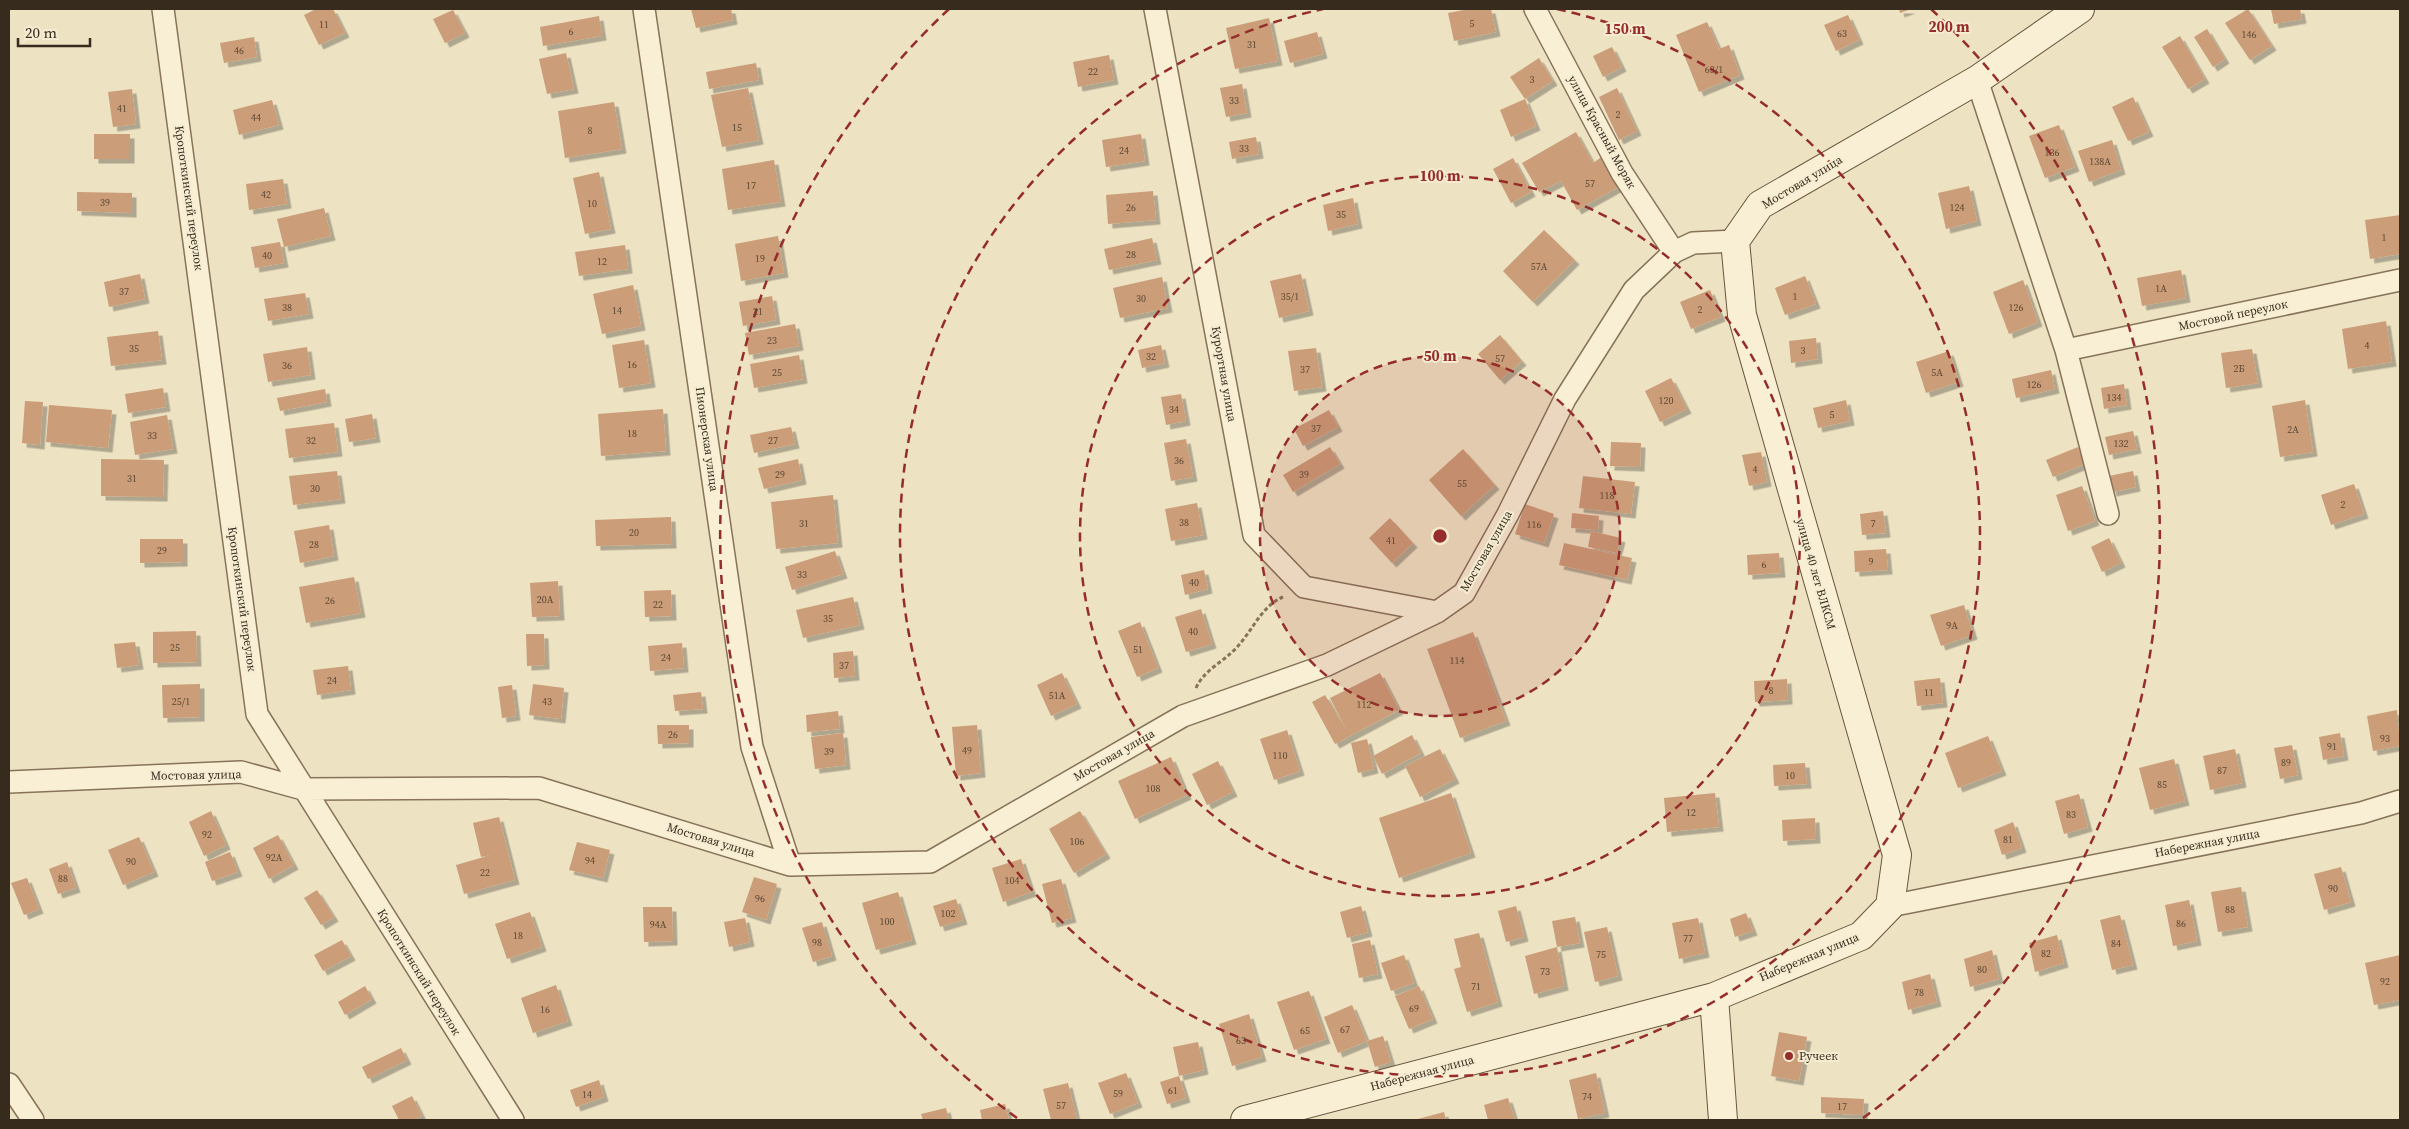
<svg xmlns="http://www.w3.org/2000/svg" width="2409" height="1129" font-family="'Source Serif 4',serif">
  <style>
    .building { fill: #cb9d78; filter: url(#shadow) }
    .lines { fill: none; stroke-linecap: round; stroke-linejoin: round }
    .street-casing { stroke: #877359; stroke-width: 24 }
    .secondary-casing { stroke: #69543d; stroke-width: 30 }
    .path { stroke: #877359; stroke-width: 3; stroke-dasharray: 4 2.5; stroke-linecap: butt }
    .street { stroke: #f8efd5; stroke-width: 21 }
    .secondary { stroke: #f8efd5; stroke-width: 28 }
    .ring { fill: none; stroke: #952d2a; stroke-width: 2.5; stroke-dasharray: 9 6 }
    .poi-dot { fill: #952d2a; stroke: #f5ecd1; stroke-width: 2 }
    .labels { text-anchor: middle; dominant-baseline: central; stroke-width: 4; stroke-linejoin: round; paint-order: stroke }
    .number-label { font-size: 10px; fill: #5c4834 }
    .street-label { font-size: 12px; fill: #372b1d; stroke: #f5ecd1 }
    .poi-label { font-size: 12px; fill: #372b1d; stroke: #f5ecd1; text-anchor: start }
    .centre { fill: #952d2a; stroke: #f5ecd1; stroke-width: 2.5 }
    .ring-label { font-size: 15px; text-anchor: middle; font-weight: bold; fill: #952d2a; stroke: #f5ecd1; stroke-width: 4; stroke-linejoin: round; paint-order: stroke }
  </style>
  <defs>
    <filter id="shadow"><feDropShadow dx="4.5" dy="4.5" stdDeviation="0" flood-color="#0004"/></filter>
  </defs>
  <rect width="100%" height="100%" fill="#ede2c2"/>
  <path class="building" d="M316,9H333L345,33L319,45L304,15Z
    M691,9H731L733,20L696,28Z
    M1469,9H1491L1496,32L1454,41L1448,13Z
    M1899,9H1911L1900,13Z
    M2248,9L2272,46L2250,60L2225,23Z
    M2271,9H2300L2302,19L2274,24Z
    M453,10L465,33L445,43L433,19Z
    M1848,15L1859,40L1836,51L1824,25Z
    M599,16L602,36L543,46L540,27Z
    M1269,18L1278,61L1235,69L1226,28Z
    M1707,22L1719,49L1729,45L1740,75L1699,92L1676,35Z
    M2207,29L2225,59L2213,67L2194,37Z
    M1317,32L1323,54L1290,63L1284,41Z
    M2180,36L2205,79L2188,89L2162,47Z
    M254,37L257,57L224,63L220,43Z
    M1612,47L1622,67L1603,77L1593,56Z
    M566,53L574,89L547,94L539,59Z
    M1109,55L1114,80L1078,87L1073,62Z
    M1539,58L1553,81L1525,99L1510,77Z
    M756,63L759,80L709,89L706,72Z
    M1242,84L1247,113L1226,117L1220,88Z
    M748,88L759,140L722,147L711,95Z
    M1617,88L1637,131L1619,140L1599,97Z
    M132,89L136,124L113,127L108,92Z
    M2133,97L2149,132L2128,141L2112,107Z
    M1525,99L1536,126L1511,137L1500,110Z
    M272,100L279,125L239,135L233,110Z
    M614,102L622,149L565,158L558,111Z
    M2059,125L2075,167L2045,178L2029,136Z
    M1576,132L1593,163L1603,156L1620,186L1577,210L1561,181L1539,192L1522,163Z
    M94,134H130V159H94Z
    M1141,134L1145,161L1106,167L1102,140Z
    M1256,137L1259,154L1232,159L1229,142Z
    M2112,140L2121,170L2089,182L2078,151Z
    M1513,158L1531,192L1511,203L1493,169Z
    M774,160L781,202L728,210L722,169Z
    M599,172L611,229L585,234L573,178Z
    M283,179L287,204L249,210L246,184Z
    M1969,186L1977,221L1946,229L1938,193Z
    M1153,191L1156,220L1108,224L1106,195Z
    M77,192L132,193V213L77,211Z
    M1353,198L1358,224L1328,231L1323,205Z
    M324,208L331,236L284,247L277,219Z
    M2400,215V254L2370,259L2365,220Z
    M1544,230L1575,260L1533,302L1503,271Z
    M778,236L784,273L741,281L735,244Z
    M1152,238L1157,260L1109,270L1104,249Z
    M280,242L284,263L255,268L251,247Z
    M625,245L628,269L579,276L575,252Z
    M2181,270L2186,298L2142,306L2137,278Z
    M140,274L145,299L109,307L104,282Z
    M1301,274L1309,311L1279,318L1270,281Z
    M1805,276L1816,304L1785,315L1775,288Z
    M1162,277L1168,308L1120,318L1113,288Z
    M2023,280L2038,322L2009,334L1993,292Z
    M633,285L641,326L602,334L593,294Z
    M1710,290L1721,317L1691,329L1680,302Z
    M305,293L309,314L268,321L264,299Z
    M772,296L776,320L743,326L739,302Z
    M2386,321L2392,362L2348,369L2342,329Z
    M795,324L799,346L749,355L745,333Z
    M158,331L162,360L111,366L107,337Z
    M1500,335L1522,361L1500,380L1478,354Z
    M1816,338L1818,359L1791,363L1789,341Z
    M644,340L651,383L619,388L612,345Z
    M1161,345L1165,363L1142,368L1138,350Z
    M307,347L311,375L268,382L263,354Z
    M1316,348L1322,387L1294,391L1288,351Z
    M2252,349L2258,383L2226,388L2221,353Z
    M1949,351L1959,382L1926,393L1916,362Z
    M799,355L803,379L754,388L750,364Z
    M2051,370L2055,389L2016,398L2012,379Z
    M1671,378L1687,409L1660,422L1645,391Z
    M2124,384L2127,405L2104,409L2101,388Z
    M163,388L166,407L128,413L125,394Z
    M325,389L327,402L280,411L277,398Z
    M1181,394L1186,421L1166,425L1161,397Z
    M1846,400L1850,421L1818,428L1813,408Z
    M2305,400L2313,452L2280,457L2272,406Z
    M25,401L43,402L40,445L22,443Z
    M49,405L112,410L108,448L46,442Z
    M663,409L666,451L601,456L598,414Z
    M1329,410L1338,427L1303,446L1294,429Z
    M372,414L376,438L349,442L345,419Z
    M167,415L173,449L135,455L130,422Z
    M334,423L338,452L289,458L285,429Z
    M791,427L795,444L754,453L750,435Z
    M2133,431L2137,449L2109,455L2105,437Z
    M1186,439L1193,477L1171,481L1164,443Z
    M1611,442L1641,443L1640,467L1610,466Z
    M1330,447L1340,464L1293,492L1283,475Z
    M2078,447L2085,464L2053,477L2046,460Z
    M1463,449L1495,485L1461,516L1429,480Z
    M1761,452L1767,482L1749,486L1742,455Z
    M101,459L164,460L163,497L101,496Z
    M798,459L802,480L764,489L758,468Z
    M337,471L341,499L293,505L289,476Z
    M2133,471L2136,487L2112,492L2109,476Z
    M1583,476L1635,482L1631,514L1579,508Z
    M2354,484L2364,514L2331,525L2321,495Z
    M2082,486L2095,521L2068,531L2056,495Z
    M833,495L838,543L776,549L771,502Z
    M1197,503L1203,535L1171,541L1165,509Z
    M1525,504L1554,514L1544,543L1515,534Z
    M1883,511L1886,533L1862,535L1860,514Z
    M1572,513L1599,516L1598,530L1571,528Z
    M671,517L672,544L596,546L595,520Z
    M1390,518L1413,543L1392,563L1369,538Z
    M329,525L334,556L300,563L294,531Z
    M1591,531L1621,538L1617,553L1588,547Z
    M2109,538L2121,563L2102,572L2091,547Z
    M140,539H183V562L140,563Z
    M1564,543L1632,558L1627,580L1559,565Z
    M1886,549L1888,570L1855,572L1854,551Z
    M835,551L843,574L792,590L785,567Z
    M1779,553L1781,573L1748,575L1747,555Z
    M1204,570L1208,589L1185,595L1181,575Z
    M354,577L361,613L306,623L299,587Z
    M558,581L560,616L532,617L530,583Z
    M671,590L672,616L645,617L644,591Z
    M853,597L860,625L803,638L796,610Z
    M1964,605L1973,635L1941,646L1930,615Z
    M1201,609L1212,644L1186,652L1175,617Z
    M1140,622L1158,668L1137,677L1118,631Z
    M196,631L197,662L153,663V632Z
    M1473,632L1506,721L1460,738L1427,649Z
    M526,634H544L545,665L527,666Z
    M135,642L139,665L117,668L114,644Z
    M682,643L684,668L650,671L648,646Z
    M853,651L855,676L834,678L833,653Z
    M348,666L351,690L317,695L313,670Z
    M1062,673L1077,704L1051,716L1037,685Z
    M1380,673L1399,710L1335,744L1312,702L1325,695L1347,731L1330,698Z
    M1940,678L1943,703L1917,706L1914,681Z
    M1787,679L1788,700L1755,702L1754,681Z
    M200,684V717L163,718L162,685Z
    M533,684L564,688L561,719L529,715Z
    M512,685L516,716L502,718L498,687Z
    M701,692L703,709L675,711L673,695Z
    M2397,710L2400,746L2373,751L2367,716Z
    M838,711L840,729L807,732L806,715Z
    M657,725H689V743L658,744Z
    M977,725L981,773L956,776L952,727Z
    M1287,730L1300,771L1274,780L1260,739Z
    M843,733L846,765L815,769L811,737Z
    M2340,733L2344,756L2323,760L2319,737Z
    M1412,735L1421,753L1382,774L1373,756Z
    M1988,736L2002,771L1958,788L1945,753Z
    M1367,739L1374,769L1358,773L1351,743Z
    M2292,745L2298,775L2280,779L2274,748Z
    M1440,749L1455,779L1420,797L1405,766Z
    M2235,749L2242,783L2210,790L2203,756Z
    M1171,757L1187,795L1135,819L1118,781Z
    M2174,759L2185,801L2150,810L2139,768Z
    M1218,761L1233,792L1207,805L1192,774Z
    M1805,763L1807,784L1774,786L1773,765Z
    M1451,793L1471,853L1399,878L1379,818Z
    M1715,793L1719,827L1667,832L1664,798Z
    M2079,794L2088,827L2064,834L2055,801Z
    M211,811L226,845L204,856L189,822Z
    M1080,811L1106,854L1074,873L1049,829Z
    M499,817L515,880L464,894L456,865L491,855L481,857L473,823Z
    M1815,818L1816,839L1783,841L1782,820Z
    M2013,822L2022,848L2002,855L1994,830Z
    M278,835L294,865L269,879L253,848Z
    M139,837L154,872L123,885L108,850Z
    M577,842L610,850L603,878L569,870Z
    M230,852L238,872L212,881L205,862Z
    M1021,859L1032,892L1003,902L992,868Z
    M67,862L76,888L58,894L49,869Z
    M2341,867L2351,902L2324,910L2314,874Z
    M754,877L777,884L766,920L742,912Z
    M27,878L39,909L24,915L11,883Z
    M1061,879L1072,918L1052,923L1042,884Z
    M2241,887L2248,927L2218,932L2211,892Z
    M317,890L334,917L321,925L304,898Z
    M898,892L912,940L876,950L862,903Z
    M956,899L963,920L940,927L933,906Z
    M2189,900L2197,941L2173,946L2165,905Z
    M1361,906L1368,932L1347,938L1340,912Z
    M1516,906L1524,937L1506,942L1498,911Z
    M643,907H672L673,941L644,942Z
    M530,912L542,947L507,959L495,924Z
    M1746,913L1753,931L1735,937L1730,919Z
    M2120,915L2133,965L2112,970L2100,920Z
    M1575,917L1580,943L1557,947L1552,921Z
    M745,918L750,942L729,947L724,922Z
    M1698,918L1705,953L1679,959L1672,923Z
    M822,922L832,956L813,962L802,928Z
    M1607,927L1618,976L1595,982L1584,932Z
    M1479,933L1498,1002L1467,1012L1454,969L1461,967L1454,939Z
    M2057,935L2064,963L2035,972L2029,943Z
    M342,940L351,956L323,971L314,955Z
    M1370,940L1378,974L1359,978L1352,944Z
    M1557,947L1564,986L1534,994L1525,956Z
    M1992,950L1999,979L1970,987L1964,959Z
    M1404,955L1414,983L1391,991L1381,963Z
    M2400,955V1000L2374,1005L2365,963Z
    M1930,974L1937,1002L1908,1010L1902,982Z
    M556,985L568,1021L533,1033L521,998Z
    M365,986L372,999L345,1015L338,1002Z
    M1419,986L1433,1019L1409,1029L1395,996Z
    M1309,991L1326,1039L1294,1050L1277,1002Z
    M1352,1005L1367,1041L1338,1053L1324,1017Z
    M1249,1014L1262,1057L1232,1066L1219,1024Z
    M1779,1032L1807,1037L1799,1081L1771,1076Z
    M1383,1036L1391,1062L1375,1067L1367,1041Z
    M1198,1042L1204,1070L1179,1076L1186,1098L1167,1104L1160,1082L1179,1076L1173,1047Z
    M401,1048L407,1060L368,1079L362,1067Z
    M1126,1073L1138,1103L1110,1114L1098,1083Z
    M1596,1073L1605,1113L1578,1119L1569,1080Z
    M599,1080L604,1097L576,1107L570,1090Z
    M1068,1083L1077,1120H1051L1043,1089Z
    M412,1096L422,1116L414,1120H399L392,1106Z
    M1821,1097L1864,1099L1863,1115L1821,1113Z
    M1508,1098L1515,1120H1488L1484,1105Z
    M1005,1104L1009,1120H982L980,1110Z
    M946,1108L949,1120H923L921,1114Z
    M1444,1112L1446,1120H1414Z"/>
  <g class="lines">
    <g class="street-casing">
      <path id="street" d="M163,9L257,714L513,1120
        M644,9L752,747L790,865
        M1155,9L1254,535L1304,587L1437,612
        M1535,9L1622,173L1674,252
        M1977,80L2066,350L2108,514
        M2066,350L2400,280
        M9,782L241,772L303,789L539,788L790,865L930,862L1183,716L1327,665L1437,612L1464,593L1508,514L1565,399L1634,290L1674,252L1693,243L1735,241
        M1890,906L2361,813L2400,801
        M9,1084L33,1120"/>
    </g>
    <g class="secondary-casing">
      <path id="secondary" d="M1714,997L1723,1120
        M1245,1120L1714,997L1861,936L1890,906L1897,855L1742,315L1735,241L1760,205L1977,80L2080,9"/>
    </g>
    <path class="path" d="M1196,688C1203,672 1219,664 1231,653C1251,636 1259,607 1283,597"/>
    <use href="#street" class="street"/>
    <use href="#secondary" class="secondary"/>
  </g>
  <circle cx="1440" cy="536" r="180" fill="#952d2a" fill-opacity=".12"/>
  <g class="ring">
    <circle cx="1440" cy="536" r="180"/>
    <circle cx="1440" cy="536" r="360"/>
    <path d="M1557 9A540 540 0 1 1 1323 9"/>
    <path d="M1017 1118A720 720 0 0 1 949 9M1931 9A720 720 0 0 1 1863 1118"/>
  </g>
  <circle class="poi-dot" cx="1789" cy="1056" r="5"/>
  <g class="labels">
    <g class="number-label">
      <text x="1472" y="23">5</text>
      <text x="324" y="24">11</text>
      <text x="571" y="31">6</text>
      <text x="1842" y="33">63</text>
      <text x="2249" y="34">146</text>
      <text x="1252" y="44">31</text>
      <text x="239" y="50">46</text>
      <text x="1714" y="69">63/1</text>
      <text x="1093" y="71">22</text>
      <text x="1532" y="79">3</text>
      <text x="1234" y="100">33</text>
      <text x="122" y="108">41</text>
      <text x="1618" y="114">2</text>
      <text x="256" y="117">44</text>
      <text x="737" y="127">15</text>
      <text x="590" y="130">8</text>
      <text x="1244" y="148">33</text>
      <text x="1124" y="150">24</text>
      <text x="2052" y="152">136</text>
      <text x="2100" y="161">138А</text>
      <text x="1590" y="183">57</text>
      <text x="751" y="185">17</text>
      <text x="266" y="194">42</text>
      <text x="105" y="202">39</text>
      <text x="592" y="203">10</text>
      <text x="1131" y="207">26</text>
      <text x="1957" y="207">124</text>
      <text x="1341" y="214">35</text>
      <text x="2384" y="237">1</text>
      <text x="1131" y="254">28</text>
      <text x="267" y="255">40</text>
      <text x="760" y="258">19</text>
      <text x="602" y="261">12</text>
      <text x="1539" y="266">57А</text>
      <text x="2161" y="288">1А</text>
      <text x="124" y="291">37</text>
      <text x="1290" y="296">35/1</text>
      <text x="1795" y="296">1</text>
      <text x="1141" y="298">30</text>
      <text x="287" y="307">38</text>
      <text x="2016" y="307">126</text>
      <text x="1700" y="309">2</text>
      <text x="617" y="310">14</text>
      <text x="758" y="311">21</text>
      <text x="772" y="340">23</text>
      <text x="2367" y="345">4</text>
      <text x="134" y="348">35</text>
      <text x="1803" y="350">3</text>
      <text x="1151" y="356">32</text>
      <text x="1500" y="358">57</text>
      <text x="632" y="364">16</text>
      <text x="287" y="365">36</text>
      <text x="2239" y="368">2Б</text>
      <text x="1305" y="369">37</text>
      <text x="777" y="372">25</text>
      <text x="1937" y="372">5А</text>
      <text x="2034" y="384">126</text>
      <text x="2114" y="397">134</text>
      <text x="1666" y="400">120</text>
      <text x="1174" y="409">34</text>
      <text x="1832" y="414">5</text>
      <text x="1316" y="428">37</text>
      <text x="2293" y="429">2А</text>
      <text x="632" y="433">18</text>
      <text x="152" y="435">33</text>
      <text x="311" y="440">32</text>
      <text x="773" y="440">27</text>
      <text x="2121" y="443">132</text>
      <text x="1179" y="460">36</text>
      <text x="1755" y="469">4</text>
      <text x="780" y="474">29</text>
      <text x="1304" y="474">39</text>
      <text x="132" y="478">31</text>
      <text x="1462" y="483">55</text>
      <text x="315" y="488">30</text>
      <text x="1607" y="495">118</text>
      <text x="2343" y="504">2</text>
      <text x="1184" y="522">38</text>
      <text x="804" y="523">31</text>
      <text x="1873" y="523">7</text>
      <text x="1534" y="524">116</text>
      <text x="634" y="532">20</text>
      <text x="1391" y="540">41</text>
      <text x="314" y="544">28</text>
      <text x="162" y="550">29</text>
      <text x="1871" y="561">9</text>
      <text x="1764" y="564">6</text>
      <text x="802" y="574">33</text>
      <text x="1194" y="582">40</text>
      <text x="545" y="599">20А</text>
      <text x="330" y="600">26</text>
      <text x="658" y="604">22</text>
      <text x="828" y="618">35</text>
      <text x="1952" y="625">9А</text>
      <text x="1193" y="631">40</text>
      <text x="175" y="647">25</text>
      <text x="1138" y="649">51</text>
      <text x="666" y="657">24</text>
      <text x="1457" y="660">114</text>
      <text x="844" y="665">37</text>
      <text x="332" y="680">24</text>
      <text x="1771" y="690">8</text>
      <text x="1929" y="692">11</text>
      <text x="1057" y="695">51А</text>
      <text x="181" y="701">25/1</text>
      <text x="547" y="701">43</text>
      <text x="1364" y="704">112</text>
      <text x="673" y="734">26</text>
      <text x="2385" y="738">93</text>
      <text x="2332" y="746">91</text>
      <text x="967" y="750">49</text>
      <text x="829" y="751">39</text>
      <text x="1280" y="755">110</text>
      <text x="2286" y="762">89</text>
      <text x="2222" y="770">87</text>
      <text x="1790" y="775">10</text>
      <text x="2162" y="784">85</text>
      <text x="1153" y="788">108</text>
      <text x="1691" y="812">12</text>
      <text x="2071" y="814">83</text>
      <text x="207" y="834">92</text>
      <text x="2008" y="839">81</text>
      <text x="1077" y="841">106</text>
      <text x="274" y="857">92А</text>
      <text x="590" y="860">94</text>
      <text x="131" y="861">90</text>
      <text x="485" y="872">22</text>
      <text x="63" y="878">88</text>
      <text x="1012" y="880">104</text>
      <text x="2333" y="888">90</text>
      <text x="760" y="898">96</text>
      <text x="2230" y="909">88</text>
      <text x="948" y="913">102</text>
      <text x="887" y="921">100</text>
      <text x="2181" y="923">86</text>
      <text x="658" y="924">94А</text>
      <text x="518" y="935">18</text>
      <text x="1688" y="938">77</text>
      <text x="817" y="942">98</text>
      <text x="2116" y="943">84</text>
      <text x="2046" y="953">82</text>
      <text x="1601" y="954">75</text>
      <text x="1982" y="969">80</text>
      <text x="1545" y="971">73</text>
      <text x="2385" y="981">92</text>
      <text x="1476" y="986">71</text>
      <text x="1919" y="992">78</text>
      <text x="1414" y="1008">69</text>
      <text x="545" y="1009">16</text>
      <text x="1345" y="1029">67</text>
      <text x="1305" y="1030">65</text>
      <text x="1241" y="1040">63</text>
      <text x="1173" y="1090">61</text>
      <text x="1118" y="1093">59</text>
      <text x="587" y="1094">14</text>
      <text x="1587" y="1096">74</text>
      <text x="1061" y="1105">57</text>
      <text x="1842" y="1106">17</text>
    </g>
    <g class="street-label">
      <text transform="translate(1602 132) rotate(61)">улица Красный Моряк</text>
      <text transform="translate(1802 182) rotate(-31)">Мостовая улица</text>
      <text transform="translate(189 198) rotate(82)">Кропоткинский переулок</text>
      <text transform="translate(2233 315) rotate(-12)">Мостовой переулок</text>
      <text transform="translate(1224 374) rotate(80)">Курортная улица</text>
      <text transform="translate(707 439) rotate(82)">Пионерская улица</text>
      <text transform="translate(1486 551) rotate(-60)">Мостовая улица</text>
      <text transform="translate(1816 574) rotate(74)">улица 40 лет ВЛКСМ</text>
      <text transform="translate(242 599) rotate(82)">Кропоткинский переулок</text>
      <text transform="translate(1114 755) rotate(-30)">Мостовая улица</text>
      <text transform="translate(196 775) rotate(-1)">Мостовая улица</text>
      <text transform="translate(711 840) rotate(17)">Мостовая улица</text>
      <text transform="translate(2207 843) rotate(-11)">Набережная улица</text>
      <text transform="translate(1809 957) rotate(-23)">Набережная улица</text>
      <text transform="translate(419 972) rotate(58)">Кропоткинский переулок</text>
      <text transform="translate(1422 1073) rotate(-15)">Набережная улица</text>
    </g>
    <g class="poi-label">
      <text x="1799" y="1056">Ручеек</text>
    </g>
  </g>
  <circle cx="1440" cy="536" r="8" class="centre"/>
  <g class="ring-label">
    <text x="1949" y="32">200 m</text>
    <text x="1625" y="34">150 m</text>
    <text x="1440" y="181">100 m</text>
    <text x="1440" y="361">50 m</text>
  </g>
  <rect width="2409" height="1129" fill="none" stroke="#372b1d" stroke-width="20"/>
  <path d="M18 38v8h72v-8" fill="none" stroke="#372b1d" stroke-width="2.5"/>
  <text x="25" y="38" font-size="15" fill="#372b1d" stroke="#f5ecd1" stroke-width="4" paint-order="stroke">20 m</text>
</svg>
